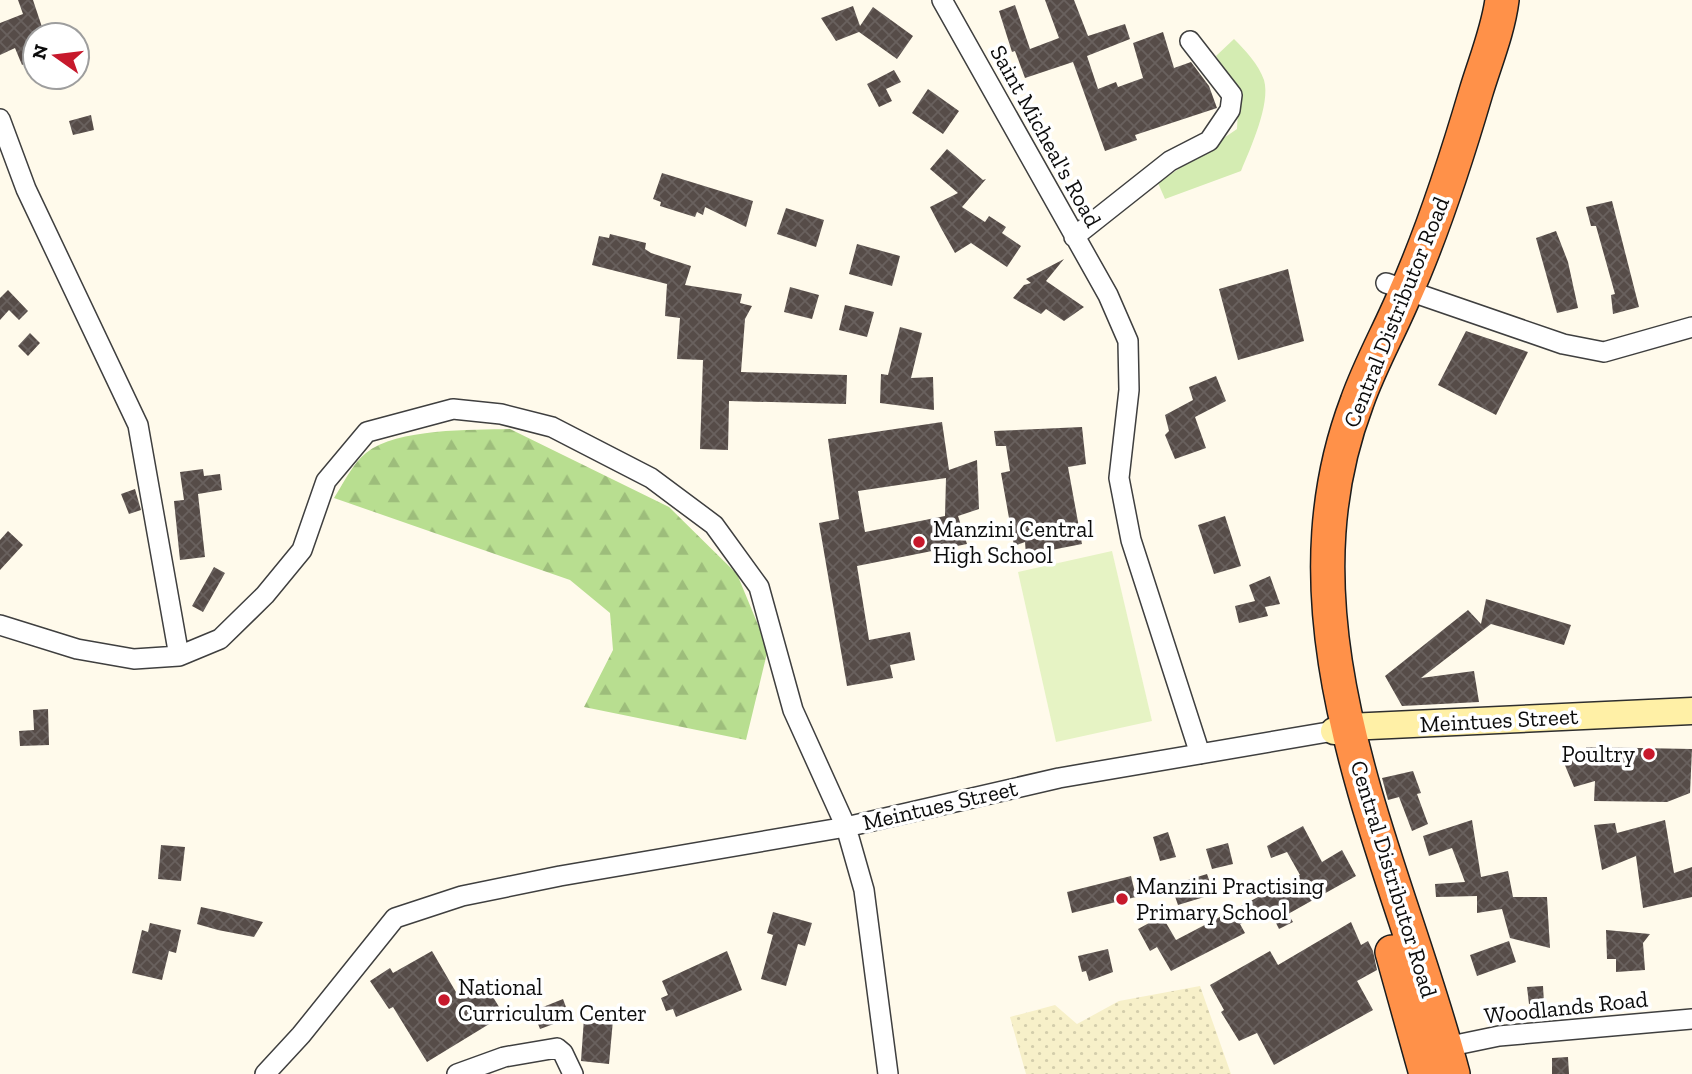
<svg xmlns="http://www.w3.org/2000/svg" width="1692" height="1074" font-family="'Zilla Slab',serif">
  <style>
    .farmland { fill: url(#farmland-dots) }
    .grass { fill: #d4ecb2 }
    .forest { fill: url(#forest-firs) }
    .pitch { fill: #e6f3c4 }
    .building { fill: url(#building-cross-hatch); fill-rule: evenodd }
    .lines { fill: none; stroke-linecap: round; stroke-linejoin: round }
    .street-casing { stroke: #3f3f3f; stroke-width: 22 }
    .secondary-casing { stroke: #2e2e2e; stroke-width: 29 }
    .highway-casing { stroke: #1d1d1d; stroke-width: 36 }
    .street { stroke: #fff; stroke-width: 19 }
    .secondary { stroke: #fff0a6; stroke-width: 26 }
    .highway { stroke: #ff9149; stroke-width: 33 }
    .poi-dot { fill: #c7192c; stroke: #fff; stroke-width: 2.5 }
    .labels { text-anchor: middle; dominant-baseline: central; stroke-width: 7; stroke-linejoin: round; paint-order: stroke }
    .street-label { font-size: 23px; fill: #0c0c0c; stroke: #fff }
    .poi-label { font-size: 23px; fill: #0c0c0c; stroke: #fff; text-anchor: start }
  </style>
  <defs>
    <pattern id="farmland-dots" width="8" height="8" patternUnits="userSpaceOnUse" patternTransform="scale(1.75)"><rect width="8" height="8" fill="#f7f0c9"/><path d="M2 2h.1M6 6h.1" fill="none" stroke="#d3cdab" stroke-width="1.8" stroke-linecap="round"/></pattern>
    <pattern id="forest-firs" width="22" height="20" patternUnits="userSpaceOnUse" patternTransform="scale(1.75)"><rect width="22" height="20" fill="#b8de90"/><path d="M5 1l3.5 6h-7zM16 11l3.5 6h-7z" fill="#9dbd7b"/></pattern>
    <pattern id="building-cross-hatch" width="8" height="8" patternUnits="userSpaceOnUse" patternTransform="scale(1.75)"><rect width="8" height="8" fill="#564c48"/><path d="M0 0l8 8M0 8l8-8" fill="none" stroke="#69615e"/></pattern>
  </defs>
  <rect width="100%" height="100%" fill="#fffaeb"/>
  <path class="farmland" d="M1200,986L1231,1074H1026L1010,1017L1055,1005L1077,1024L1119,1001Z"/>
  <path class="grass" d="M1234,39C1245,50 1259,65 1264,80C1271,104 1250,149 1241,171L1165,199L1158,183L1237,129C1240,96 1234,83 1216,56Z"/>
  <path class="forest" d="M510,429L669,507L737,574L768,649L746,740L584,707L613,650L610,613L570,580L334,498C343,484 353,463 366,453C397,428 472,430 510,429Z"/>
  <path class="pitch" d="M1112,551L1152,721L1056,742L1018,572Z"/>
  <path class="building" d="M18,0H33L42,27L36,29L38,35H35V60L22,65L15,48L0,55V23L23,14Z
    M1045,0H1074L1088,36L1125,24L1130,39L1087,56L1098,89L1116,82L1118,87L1143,78L1133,43L1163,32L1174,68L1191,62L1209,86L1217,108L1135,135L1137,140L1105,151L1073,62L1025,78L1015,51L1012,52L999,11L1015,5L1030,49L1059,38Z
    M853,6L860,26L873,7L913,36L897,59L859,32L836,41L821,18Z
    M894,70L901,82L886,89L892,101L879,107L867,84Z
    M928,89L959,111L943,134L912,113Z
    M91,115L94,130L73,135L69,121Z
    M947,149L983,180L986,179L962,207L985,222L989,216L1006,227L1002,233L1021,246L1007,267L971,243L955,253L941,228L930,207L958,193L930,169Z
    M662,173L753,201L746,227L705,207L703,215L697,212L695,217L660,206L661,202L653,199Z
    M1612,201L1639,307L1613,314L1611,295L1615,294L1596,226H1591L1586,207Z
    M786,208L824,220L816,247L777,234Z
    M1556,231L1568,262L1578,308L1557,313L1536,238Z
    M610,234L646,243L645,249L651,253L691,266L685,285L742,294L740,303L752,306L745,319L741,372L847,375L846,404L729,401L728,450L700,449L703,360L677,359L680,318L665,316L667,284L592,265L599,236L609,238Z
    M857,244L900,256L892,286L849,274Z
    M1064,259L1046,281L1084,307L1064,321L1046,309L1041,314L1013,298L1024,285L1031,283L1026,279Z
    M1288,269L1304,341L1238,360L1219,289Z
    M790,287L819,295L812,319L784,312Z
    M8,290L28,311L19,320L9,310L0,320V298Z
    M845,305L874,312L867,337L839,330Z
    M900,327L922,333L911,378L933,377L934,410L880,403L881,374L888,375Z
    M1466,331L1528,352L1496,415L1438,385Z
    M30,333L40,343L28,356L18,346Z
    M1216,376L1226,401L1195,417L1206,448L1175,459L1165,435L1169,431L1165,415L1193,400L1189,387Z
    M942,422L949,470L977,460L979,509L958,516L967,544L857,566L869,640L910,632L915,660L890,665L893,678L847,686L819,523L839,519L828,439ZM946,478L945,516L865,532L858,491Z
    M1082,427L1086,464L1068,467L1082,544L1026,555L1025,542L1014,546L1001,473L1010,471L1006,446H996L994,431Z
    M203,469L204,476L220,474L222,490L198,494L205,557L180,560L174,501L184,500L180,472Z
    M135,489L141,510L129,514L121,494Z
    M1225,516L1241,566L1214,574L1198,525Z
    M8,531L23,545L0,570V540Z
    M214,567L225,573L203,612L192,606Z
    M1270,576L1280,604L1265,607L1268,616L1239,623L1235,606L1255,601L1249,585Z
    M1486,599L1571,625L1564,645L1491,624L1421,678L1474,671L1479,702L1402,706L1385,676L1468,610L1481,624Z
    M48,709L49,745L20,746L19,731L34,730L33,710Z
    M1586,747L1692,749L1690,793L1667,802L1594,801L1595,781L1574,787L1564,763L1587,756Z
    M1413,771L1421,793L1417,794L1428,824L1412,831L1399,797L1388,800L1382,778Z
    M1472,820L1481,877L1508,871L1513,897H1547L1550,948L1510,938L1502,909L1477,913V896L1436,897L1435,884L1465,882L1452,848L1429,856L1423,836Z
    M1665,820L1674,873L1692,867V897L1643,908L1636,856L1602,870L1594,825L1615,823L1617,833Z
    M1303,826L1322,862L1342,850L1356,876L1288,914L1293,922L1279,929L1269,909L1240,924L1245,933L1171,971L1157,947L1150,951L1138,929L1162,916L1176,940L1300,875L1287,852L1271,858L1267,846Z
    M1168,832L1176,857L1160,861L1153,837Z
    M1228,843L1233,864L1212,869L1206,849Z
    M161,845L185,847L181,881L158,879Z
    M1207,874L1214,894L1178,905L1171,885Z
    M1131,876L1136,897L1072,913L1067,892Z
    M201,907L224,912L263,922L254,937L218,930L197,924Z
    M773,912L812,923L805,946L798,944L786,986L761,979L773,935L767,933Z
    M1351,922L1361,945L1368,941L1373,951L1377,970L1357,981L1373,1010L1274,1065L1257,1033L1239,1041L1221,1012L1224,1010L1210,985L1270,951L1278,965Z
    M150,923L181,930L176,953L169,951L162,980L132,973L142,930L148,932Z
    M1606,930L1650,934L1643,943L1645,970L1616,972V959H1607Z
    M1509,941L1516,962L1477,976L1470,955Z
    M1108,949L1113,972L1089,981L1086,971L1082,972L1078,956Z
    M432,951L460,999L485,984L504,1015L427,1062L393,1007L389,1009L370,981L390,968L393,973Z
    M727,951L742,990L676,1017L673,1009L666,1011L661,998L668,995L662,981Z
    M1543,986L1544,1003L1529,1004L1527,987Z
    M563,999L570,1018L540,1029L533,1011Z
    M584,1018L613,1020L609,1064L581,1061Z
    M1568,1057L1569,1074H1552V1058Z"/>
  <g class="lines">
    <g class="street-casing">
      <path id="street" d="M942,0L1108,295L1128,341L1129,390L1119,478L1131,540L1200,754
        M0,119L26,189L138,425L179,656
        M1074,237L1170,161L1209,141L1230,110L1232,95L1190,41
        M1386,283L1563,344L1604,352L1692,327
        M0,625L77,649L134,659L179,656L220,639L265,595L302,550L326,481L367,432L453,409L501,414L552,427L651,478L714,525L759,587L793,710L846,827L864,890L888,1074
        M1446,1047L1499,1036L1692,1019
        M265,1074L301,1035L395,918L462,896L560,876L846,827L1059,778L1334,731
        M457,1074L504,1057L557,1048L563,1053L573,1074"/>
    </g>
    <g class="secondary-casing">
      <path id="secondary" d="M1334,731L1348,727L1692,711"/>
    </g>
    <g class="highway-casing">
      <path id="highway" d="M1392,952L1426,1074
        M1453,1074C1396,857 1271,629 1357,402C1370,365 1390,330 1405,294C1434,229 1456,160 1476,92C1485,62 1498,31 1502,0"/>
    </g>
    <use href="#street" class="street"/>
    <use href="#secondary" class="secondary"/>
    <use href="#highway" class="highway"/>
  </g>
  <g class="poi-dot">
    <circle cx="919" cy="542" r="7"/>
    <circle cx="1649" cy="754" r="7"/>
    <circle cx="1122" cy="899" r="7"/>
    <circle cx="444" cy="1000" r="7"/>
  </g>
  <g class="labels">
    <g class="street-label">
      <text transform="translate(1046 136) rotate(61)">Saint Micheal's Road</text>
      <text transform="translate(1396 312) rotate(-68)">Central Distributor Road</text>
      <text transform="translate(1499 720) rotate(-3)">Meintues Street</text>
      <text transform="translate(940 805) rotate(-13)">Meintues Street</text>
      <text transform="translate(1394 879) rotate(73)">Central Distributor Road</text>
      <text transform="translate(1566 1007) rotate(-6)">Woodlands Road</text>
    </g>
    <g class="poi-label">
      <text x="933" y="529">Manzini Central<tspan x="933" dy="26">High School</tspan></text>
      <text x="1635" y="754" text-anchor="end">Poultry</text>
      <text x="1136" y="886">Manzini Practising<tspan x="1136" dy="26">Primary School</tspan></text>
      <text x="458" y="987">National<tspan x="458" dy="26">Curriculum Center</tspan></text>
    </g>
  </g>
  <g transform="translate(56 56) rotate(284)"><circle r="33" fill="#ffffff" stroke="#9e9e9e" stroke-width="2"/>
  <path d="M0-5L12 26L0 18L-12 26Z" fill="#c7192c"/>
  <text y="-10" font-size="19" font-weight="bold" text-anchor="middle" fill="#0c0c0c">N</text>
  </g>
</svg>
